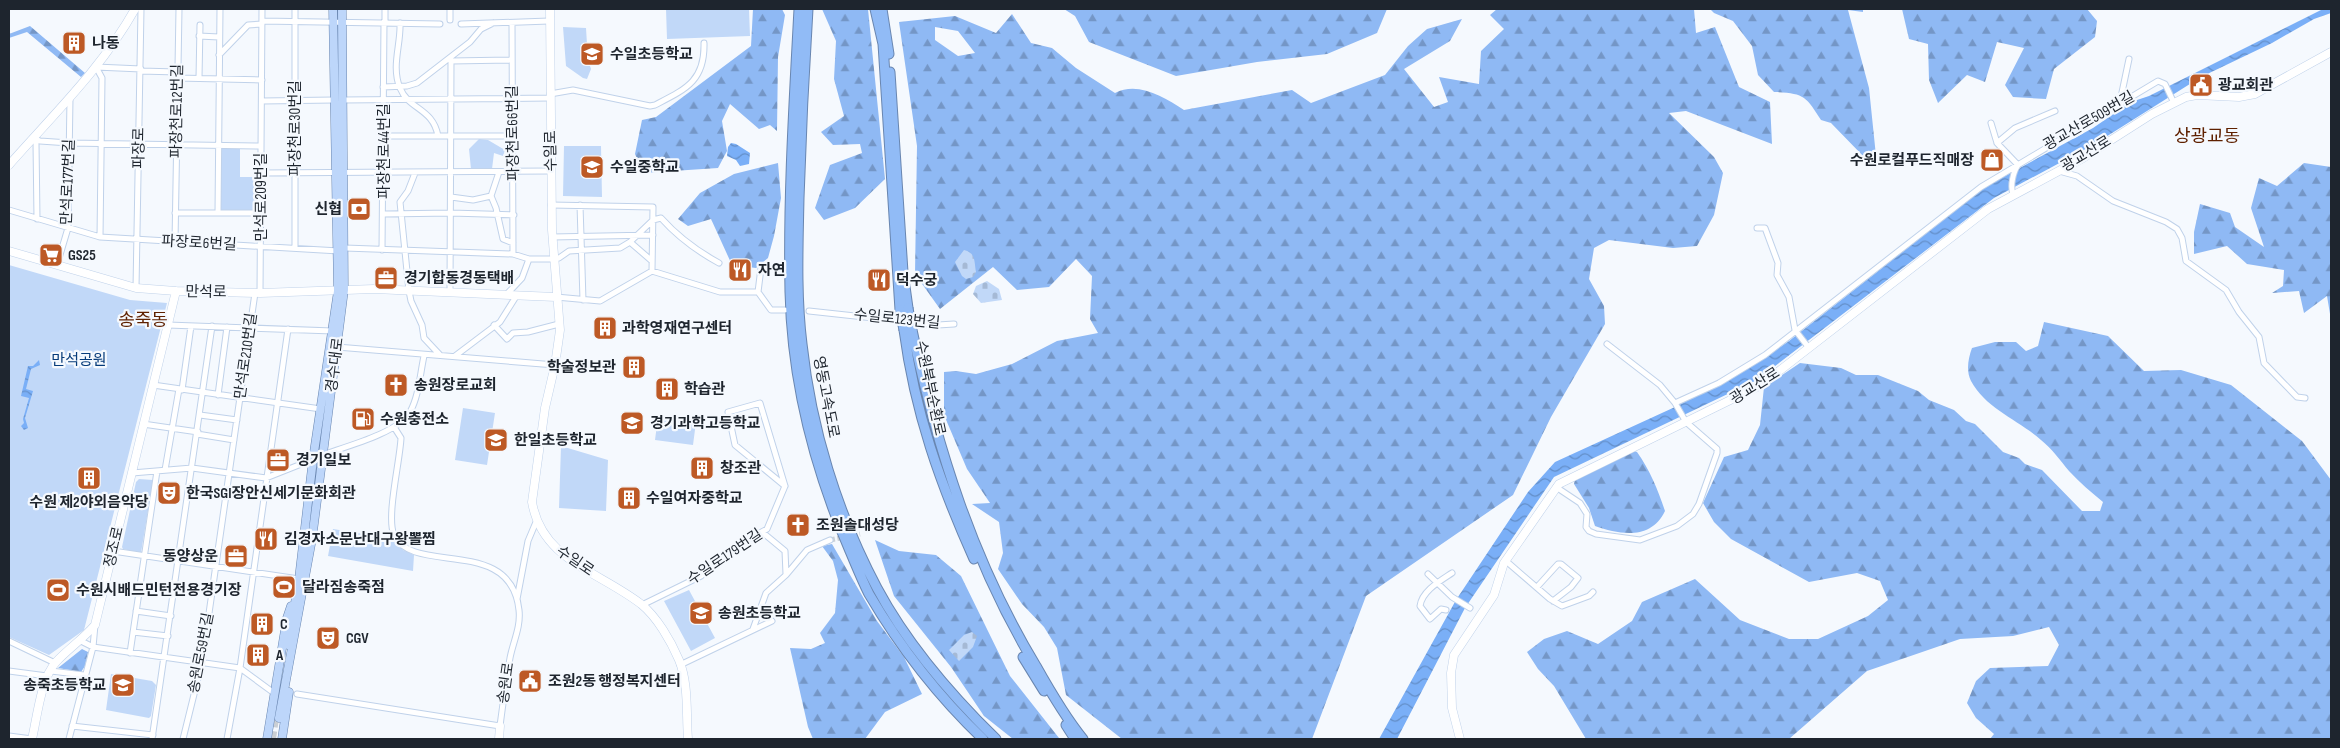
<svg xmlns="http://www.w3.org/2000/svg" width="2340" height="748" font-family="'Sofia Sans Condensed','Noto Sans KR',sans-serif">
  <style>
    .forest { fill: url(#forest-firs); fill-rule: evenodd }
    .cemetery { fill: url(#cemetery-stones) }
    .green { fill: #c1d8f8 }
    .water { fill: url(#water-waves) }
    .lines { fill: none; stroke-linecap: round; stroke-linejoin: round }
    .street-tunnel { stroke: #cacfd4; stroke-width: 5; stroke-dasharray: 5 2.5; stroke-linecap: butt }
    .primary-tunnel { stroke: #cacfd4; stroke-width: 8; stroke-dasharray: 8 4; stroke-linecap: butt }
    .street-casing { stroke: #c0d2ea; stroke-width: 7 }
    .secondary-casing { stroke: #c0d2ea; stroke-width: 9 }
    .primary-casing { stroke: #6986b0; stroke-width: 9 }
    .highway-casing { stroke: #6986b0; stroke-width: 11 }
    .street { stroke: #fff; stroke-width: 5 }
    .secondary { stroke: #fff; stroke-width: 8 }
    .primary { stroke: #bdd6fa; stroke-width: 8 }
    .highway { stroke: #91bbf6; stroke-width: 9 }
    .highway-bridge-casing { stroke: #6986b0; stroke-width: 11; stroke-linecap: butt }
    .highway-bridge { stroke: #91bbf6; stroke-width: 9 }
    .labels { text-anchor: middle; dominant-baseline: central; stroke-width: 4.5; stroke-linejoin: round; paint-order: stroke }
    .poi-label { font-size: 15px; font-weight: bold; fill: #1e252e; stroke: #f5f9fe; text-anchor: start }
    .street-label { font-size: 15px; fill: #1e252e; stroke: #f5f9fe }
    .park-label { font-size: 15px; fill: #063b7a; stroke: #f5f9fe }
    .quarter-label { font-size: 18px; fill: #5f2100; stroke: #f5f9fe }
  </style>
  <defs>
    <pattern id="forest-firs" width="22" height="20" patternUnits="userSpaceOnUse" patternTransform="scale(1.25)"><rect width="22" height="20" fill="#8fb9f4"/><path d="M5 1l3.5 6h-7zM16 11l3.5 6h-7z" fill="#7496c6"/></pattern>
    <pattern id="cemetery-stones" width="16" height="16" patternUnits="userSpaceOnUse" patternTransform="scale(1.25)"><rect width="16" height="16" fill="#c1d8f8"/><path d="M2 7V4a2 2 0 0 1 4 0v3zM10 15v-3a2 2 0 0 1 4 0v3z" fill="#a5b9d5"/></pattern>
    <pattern id="water-waves" width="16" height="10" patternUnits="userSpaceOnUse" patternTransform="scale(1.25)"><rect width="16" height="10" fill="#7aaff7"/><path d="M0 5q4-4 8 0t8 0" fill="none" stroke="#638ec8"/></pattern>
  </defs>
  <rect width="100%" height="100%" fill="#f5f9fe"/>
  <path class="forest" d="M753,9H782L785,15L778,57L777,131L770,125L759,129L730,104L722,121L727,151L718,168L643,173L635,154L642,120L656,117L751,46Z
    M822,9H868L885,179L855,208L824,220L815,208L830,165L862,153L860,144L833,145L821,132L844,116L834,79L836,41Z
    M1064,9H1387L1377,33L1327,54L1257,62L1176,76L1089,42L1075,16Z
    M1497,9H1694L1696,33L1715,27L1739,87L1770,102L1772,144L1686,111L1669,113L1714,157L1723,173L1714,215L1697,246L1673,248L1609,240L1594,248L1589,279L1604,306L1605,324L1551,417L1513,495L1366,596L1312,739H1122L1066,695L1057,648L1044,627L1022,604L998,569L1003,553L999,522L972,504L990,503L967,469L944,415V372L956,371L976,374L1012,364L1057,341L1098,333L1090,319L1092,276L1076,259L1049,287L1017,290L993,267L940,309L915,274L917,146L899,22L955,16L996,33L1012,14L1031,43L1052,48L1076,68L1115,93C1138,81 1164,97 1184,110L1292,90L1311,103L1385,75L1408,46L1427,29L1462,19L1450,41L1404,69L1434,107L1448,102L1439,77L1479,84L1481,51L1504,29L1490,15ZM935,27L958,31L975,53L958,56L935,40Z
    M1710,9H1863V12L1848,10L1869,88L1876,156L1865,158L1831,123L1821,120C1806,96 1804,93 1774,92L1758,75L1752,46L1733,21L1714,13Z
    M1902,9H2087L2097,21L2095,37L2054,69L2046,99L2013,97L2005,85L2024,48L1997,42L1985,82L1967,75L1938,103L1929,80L1928,44L1909,39Z
    M30,26L85,73L81,77L27,32L9,38V34Z
    M778,163L781,198L774,236L768,258L756,268L732,265L711,219L688,226L678,219L700,193L734,174Z
    M2304,163L2331,167V320L2327,296L2304,313L2299,291L2272,293L2283,286L2284,270L2247,264L2227,246L2194,254V232L2200,204L2230,213L2235,227L2264,247L2251,208L2259,178L2277,186Z
    M2044,322L2108,336L2144,371L2181,370L2231,385L2302,441L2331,480V739H1990L1994,734L1976,718L1967,703L1976,681L1990,668L2048,666L2059,645L2049,627L2013,636L1960,639L1867,671L1789,739H1586L1554,686L1538,669L1527,652L1544,639L1567,631L1598,644L1632,621L1642,602L1695,579L1740,620L1789,639H1818L1868,616L1888,600L1880,581L1857,573L1809,582L1731,539L1714,522L1703,503L1724,457L1748,450L1760,425L1764,387L1800,363L1841,368L1856,375H1878L1918,391L1929,400L1954,410L1966,421L1975,424L2003,452L2019,458L2025,464L2042,470L2082,511H2100L2103,502C2091,492 2079,482 2069,471C2060,460 2052,449 2041,440C2019,420 1986,409 1971,381C1966,371 1968,359 1972,348L1995,342H2016L2026,351L2038,346Z
    M1634,451L1637,452C1650,470 1658,490 1665,511C1651,540 1621,535 1595,526L1589,508L1574,484L1575,479Z
    M875,540L899,551L936,555L961,576L1010,676L1059,738L1013,739L984,716L951,667L894,596Z
    M832,544L877,621L904,657L922,694L885,712L865,739H813L808,727L790,648L811,649L825,643L820,633L835,613L838,580L833,561L822,546Z
    M82,649L88,652L85,666L81,672L58,668Z"/>
  <path class="cemetery" d="M964,250C976,253 974,261 976,272L973,277L966,279L962,276L955,262Z
    M987,281L999,289L1002,300L981,303L973,294L976,286Z
    M972,632L977,636L973,647L959,661L949,650L964,635Z"/>
  <path class="green" d="M666,9H749L750,36L667,39Z
    M563,27L586,28L588,60L591,69L587,79L583,78L566,66Z
    M479,139L488,140L505,150L503,156L494,153L492,169H471L469,149Z
    M564,146H601L602,197L563,196Z
    M220,147L240,148V177H256V210H220Z
    M9,265L130,300L167,303L84,630L49,655L9,637Z
    M463,408L495,413L487,465L455,460Z
    M658,417L696,422L693,445L655,440Z
    M561,446L608,460L606,511L559,508Z
    M139,479L153,480L141,553L123,549L122,547L136,482Z
    M333,529L394,539L403,550L414,555L413,571L328,556Z
    M689,590L715,638L691,651L664,601Z
    M111,674L152,681L156,685L151,716L149,718L106,710Z"/>
  <path class="water" d="M2323,9H2331V13L2314,19L2272,43L2201,77L2093,145L1994,198L1757,380L1554,477L1465,608L1397,739H1379L1456,600L1528,492L1555,462L1675,407L1749,368L1789,341L1985,187L2093,128L2131,102L2149,96Z
    M731,143L736,144L750,153L749,164L740,166L736,160L727,156L728,147Z
    M39,360L40,365L31,369L26,389L33,391L25,418L28,428L24,430L21,426L24,423L23,419L29,398L21,396L28,366H33Z"/>
  <g class="lines">
    <path class="street-tunnel" d="M830,540L860,534"/>
    <path class="primary-tunnel" d="M272,739L275,718"/>
    <g class="street-casing">
      <path id="street" d="M295,9V248
        M385,9V22
        M450,9V20
        M262,21L440,24
        M400,23C401,45 391,66 400,88C409,110 433,108 438,136
        M512,23L513,254
        M461,24L549,21
        M199,36L219,37
        M219,55L248,25L262,24
        M96,67L102,78L100,237
        M96,67L141,69
        M141,71L177,72
        M177,78L262,80
        M199,78L200,25
        M383,87L407,86L417,83L470,42L481,29L493,23
        M550,94L573,90L650,106L655,105C686,89 705,81 704,43
        M343,100L550,98
        M262,101L334,100
        M2123,102L2121,97L2129,59
        M1991,123L1997,143L2018,165C2013,172 2010,186 2013,194
        M383,136H511
        M33,138L40,141L69,143L261,146
        M33,138L36,143L37,219
        M1997,143L2015,128L2055,111
        M2059,171L2077,176L2113,201L2166,222L2177,229L2182,238L2186,261L2226,290L2239,312L2259,337L2264,363L2297,397L2305,398
        M499,172L491,196L496,208L503,239L513,243
        M261,173L551,171
        M415,173L408,191L400,202L409,291L411,301L422,325L424,338L440,355
        M451,197L473,200L491,196
        M551,205L653,207L652,271
        M580,205L583,300
        M9,210L100,237L339,251
        M218,212L220,9
        M175,213H261
        M384,214L451,213L514,215
        M1757,228H1765L1778,263L1777,275L1789,297L1795,330L1809,348
        M552,237L653,235
        M175,242L179,9
        M630,242L652,261
        M345,248L513,254L529,259H553L559,258L569,251L620,248L630,242L653,220L661,218C678,237 697,251 719,263
        M382,250L384,22
        M57,265L68,228L70,98
        M136,288L141,9
        M450,292L451,61L512,60
        M758,292L761,268
        M260,293L262,9
        M506,295L522,278L529,259
        M556,297L600,301L652,271L720,292H758L771,310H785
        M809,311L938,325L954,324
        M168,325L333,331
        M494,325L507,339L513,333L528,332L559,324
        M1607,344L1660,385L1675,403
        M337,347L555,365
        M455,356L500,322L517,295
        M153,385L321,409
        M182,390L191,326
        M218,395L227,327
        M200,415L237,420
        M143,424L198,432
        M197,434L234,440
        M322,455C344,447 399,433 410,412C419,396 420,374 424,356
        M165,470L179,389
        M132,473L192,468L266,478L314,459
        M1556,487L1580,503L1587,514L1586,527L1589,531L1596,534L1640,540L1677,526L1693,514L1699,504L1717,453V449L1686,422L1675,403L1719,383L1765,355L1981,187L2158,81L2165,84L2174,103
        M762,532L785,551L786,574
        M113,551L299,579
        M1506,561L1550,599L1562,606L1589,596L1593,592
        M1428,574L1452,597L1470,608
        M1537,587L1558,564H1561L1578,578L1571,587L1553,601
        M517,599L528,541L536,522
        M642,605L701,576L740,544L767,529L785,486L760,403L728,412L735,445L785,486
        M1446,610L1441,609L1430,619L1420,606C1422,591 1440,581 1452,573
        M136,611L171,616
        M753,629L766,593L786,575L807,550L830,540
        M133,632L168,636
        M9,641L55,663
        M81,641L93,647L240,668L274,693
        M130,653L157,471
        M680,665L772,621
        M9,671L47,676
        M51,671L84,675
        M297,694L500,726C503,703 506,681 510,658C513,642 521,627 519,610C511,535 413,576 394,535C386,517 400,461 401,438L394,427
        M72,726L153,735
        M9,736L32,739
        M69,739L93,647L95,625
        M152,739L212,326
        M183,739L202,662L255,293
        M227,739L240,668L288,329"/>
    </g>
    <g class="secondary-casing">
      <path id="secondary" d="M550,9L552,230L560,330L555,365L545,408L532,502C542,560 598,571 641,604C657,617 671,641 679,660C689,684 686,714 688,739
        M9,165C53,115 102,68 135,9
        M9,251L136,288L176,291L260,293L374,289L556,297
        M32,739C37,718 41,678 56,662C68,649 83,639 95,625L176,291
        M499,739L500,726
        M1460,739L1452,708L1451,673L1454,655L1494,595L1504,563L1559,484L1761,385L1988,209L2083,158L2152,114L2186,97L2197,95L2239,97L2255,94L2331,52"/>
    </g>
    <g class="primary-casing">
      <path id="primary" d="M288,645L299,579L313,459L338,291L333,9
        M279,718L312,539L344,290L342,9
        M267,739L287,618L291,606
        M282,739L289,692"/>
    </g>
    <g class="highway-casing">
      <path id="highway" d="M799,9C794,103 788,198 790,292C792,381 815,470 850,551C856,565 862,580 869,594C900,647 939,697 983,739
        M808,9C804,72 801,135 799,198C798,247 796,295 802,344C811,428 837,513 877,588C907,644 951,695 996,739
        M875,9L883,44L900,310
        M882,9L889,54
        M890,72L903,272L908,308
        M904,330C915,413 940,483 974,559
        M912,330C937,448 973,562 1036,666C1050,691 1065,717 1083,739
        M1023,657L1044,691
        M1066,725L1075,739"/>
    </g>
    <use href="#street" class="street"/>
    <use href="#secondary" class="secondary"/>
    <use href="#primary" class="primary"/>
    <use href="#highway" class="highway"/>
    <g class="highway-bridge-casing">
      <path id="highway-bridge" d="M908,308L912,330
        M900,310L904,330"/>
    </g>
    <use href="#highway-bridge" class="highway-bridge"/>
  </g>
  <defs>
    <g id="building-square" transform="scale(1.25)"><rect x="-9" y="-9" width="18" height="18" rx="4" fill="#bd5925" stroke="#f5f9fe"/><path d="M-4-6H4V6H1V3H-1V6H-4ZM-2.5-4.3h1.7v1.8h-1.7ZM.8-4.3h1.7v1.8H.8ZM-2.5-1h1.7V.8h-1.7ZM.8-1h1.7V.8H.8Z" fill="#fff"/></g>
    <g id="school-square" transform="scale(1.25)"><rect x="-9" y="-9" width="18" height="18" rx="4" fill="#bd5925" stroke="#f5f9fe"/><path d="M0-5L7-2L0 1L-7-2ZM-4 1L0 2.5L4 1V4Q0 6-4 4Z" fill="#fff"/></g>
    <g id="civic-square" transform="scale(1.25)"><rect x="-9" y="-9" width="18" height="18" rx="4" fill="#bd5925" stroke="#f5f9fe"/><path d="M-.6-6.5H3V-4.5H.6V-3L4-1V1h2V6H-6V1h2V-1L-.6-3ZM-1.2 2.5V6h2.4V2.5Z" fill="#fff"/></g>
    <g id="shop-square" transform="scale(1.25)"><rect x="-9" y="-9" width="18" height="18" rx="4" fill="#bd5925" stroke="#f5f9fe"/><path d="M-5-2.5h2.3a2.7 3.5 0 0 1 5.4 0H5L5.5 6h-11ZM-1.5-2.5h3a1.5 2.3 0 0 0-3 0Z" fill="#fff"/></g>
    <g id="bank-square" transform="scale(1.25)"><rect x="-9" y="-9" width="18" height="18" rx="4" fill="#bd5925" stroke="#f5f9fe"/><path d="M-6-4H6V4H-6ZM0-2.3a2.3 2.3 0 1 0 0 4.6a2.3 2.3 0 1 0 0-4.6Z" fill="#fff"/></g>
    <g id="supermarket-square" transform="scale(1.25)"><rect x="-9" y="-9" width="18" height="18" rx="4" fill="#bd5925" stroke="#f5f9fe"/><path d="M-6-5.5h2.5l.6 2H6L4.5 2H-2.5L-4.4-4H-6ZM-1.5 3.2a1.3 1.3 0 1 0 .1 0ZM3 3.2a1.3 1.3 0 1 0 .1 0Z" fill="#fff"/></g>
    <g id="restaurant-square" transform="scale(1.25)"><rect x="-9" y="-9" width="18" height="18" rx="4" fill="#bd5925" stroke="#f5f9fe"/><path d="M-5-6h1v4h1v-4h1v4h1v-4h1v5L-1.5 .5V6h-2V.5L-5-1ZM5-6V6H3V1.5H1.5Q1.5-4 5-6Z" fill="#fff"/></g>
    <g id="office-square" transform="scale(1.25)"><rect x="-9" y="-9" width="18" height="18" rx="4" fill="#bd5925" stroke="#f5f9fe"/><path d="M-6-3h4V-5.5h4V-3h4V5H-6ZM-1-4.5V-3h2v-1.5ZM-6 0V1H6V0Z" fill="#fff"/></g>
    <g id="church-square" transform="scale(1.25)"><rect x="-9" y="-9" width="18" height="18" rx="4" fill="#bd5925" stroke="#f5f9fe"/><path d="M-1.2-6h2.4v3.5h3.3v2.4h-3.3V6h-2.4V-.1h-3.3v-2.4h3.3Z" fill="#fff"/></g>
    <g id="fuel-square" transform="scale(1.25)"><rect x="-9" y="-9" width="18" height="18" rx="4" fill="#bd5925" stroke="#f5f9fe"/><path d="M-5.5-6h7V0h2V4h1.3V-2.5L3-4.5l.8-.8L6-3V5H2.5V1h-1V6h-7ZM-4.2-4.7v3.2H.2V-4.7Z" fill="#fff"/></g>
    <g id="theatre-square" transform="scale(1.25)"><rect x="-9" y="-9" width="18" height="18" rx="4" fill="#bd5925" stroke="#f5f9fe"/><path d="M-5-5.5Q0-4 5-5.5V0Q5 5 0 6Q-5 5-5 0ZM-3.3-2.5H-1v1.5H-3.3ZM1-2.5H3.3v1.5H1ZM-2.8 1Q0 5.5 2.8 1Z" fill="#fff"/></g>
    <g id="stadium-square" transform="scale(1.25)"><rect x="-9" y="-9" width="18" height="18" rx="4" fill="#bd5925" stroke="#f5f9fe"/><path d="M0-5a6.5 5 0 1 0 0 10a6.5 5 0 1 0 0-10ZM-3.5-1.8h7v3.6h-7Z" fill="#fff"/></g>
  </defs>
  <g fill-rule="evenodd">
    <use href="#building-square" x="74" y="43"/>
    <use href="#school-square" x="592" y="54"/>
    <use href="#civic-square" x="2201" y="85"/>
    <use href="#shop-square" x="1992" y="160"/>
    <use href="#school-square" x="592" y="167"/>
    <use href="#bank-square" x="359" y="209"/>
    <use href="#supermarket-square" x="51" y="255"/>
    <use href="#restaurant-square" x="740" y="270"/>
    <use href="#office-square" x="386" y="278"/>
    <use href="#restaurant-square" x="879" y="280"/>
    <use href="#building-square" x="605" y="328"/>
    <use href="#building-square" x="634" y="367"/>
    <use href="#church-square" x="396" y="385"/>
    <use href="#building-square" x="667" y="389"/>
    <use href="#fuel-square" x="363" y="419"/>
    <use href="#school-square" x="632" y="423"/>
    <use href="#school-square" x="496" y="440"/>
    <use href="#office-square" x="278" y="460"/>
    <use href="#building-square" x="702" y="468"/>
    <use href="#building-square" x="89" y="478"/>
    <use href="#theatre-square" x="169" y="493"/>
    <use href="#building-square" x="629" y="498"/>
    <use href="#church-square" x="798" y="525"/>
    <use href="#restaurant-square" x="266" y="539"/>
    <use href="#office-square" x="236" y="556"/>
    <use href="#stadium-square" x="284" y="587"/>
    <use href="#stadium-square" x="58" y="590"/>
    <use href="#school-square" x="701" y="613"/>
    <use href="#building-square" x="262" y="624"/>
    <use href="#theatre-square" x="328" y="638"/>
    <use href="#building-square" x="258" y="655"/>
    <use href="#civic-square" x="530" y="681"/>
    <use href="#school-square" x="123" y="685"/>
  </g>
  <g class="labels">
    <g class="poi-label">
      <text x="92" y="43">나동</text>
      <text x="610" y="54">수일초등학교</text>
      <text x="2218" y="85">광교회관</text>
      <text x="1974" y="160" text-anchor="end">수원로컬푸드직매장</text>
      <text x="610" y="167">수일중학교</text>
      <text x="342" y="209" text-anchor="end">신협</text>
      <text x="68" y="255">GS25</text>
      <text x="758" y="270">자연</text>
      <text x="404" y="278">경기합동경동택배</text>
      <text x="896" y="280">덕수궁</text>
      <text x="622" y="328">과학영재연구센터</text>
      <text x="616" y="367" text-anchor="end">학술정보관</text>
      <text x="414" y="385">송원장로교회</text>
      <text x="684" y="389">학습관</text>
      <text x="380" y="419">수원충전소</text>
      <text x="650" y="423">경기과학고등학교</text>
      <text x="514" y="440">한일초등학교</text>
      <text x="296" y="460">경기일보</text>
      <text x="720" y="468">창조관</text>
      <text x="186" y="493">한국SGI장안신세기문화회관</text>
      <text x="646" y="498">수일여자중학교</text>
      <text x="89" y="502" text-anchor="middle">수원 제2야외음악당</text>
      <text x="816" y="525">조원솔대성당</text>
      <text x="284" y="539">김경자소문난대구왕뽈찜</text>
      <text x="218" y="556" text-anchor="end">동양상운</text>
      <text x="302" y="587">달라짐송죽점</text>
      <text x="76" y="590">수원시배드민턴전용경기장</text>
      <text x="718" y="613">송원초등학교</text>
      <text x="280" y="624">C</text>
      <text x="346" y="638">CGV</text>
      <text x="276" y="655">A</text>
      <text x="548" y="681">조원2동 행정복지센터</text>
      <text x="106" y="685" text-anchor="end">송죽초등학교</text>
    </g>
    <g class="street-label">
      <text transform="translate(177 111) rotate(-89)">파장천로12번길</text>
      <text transform="translate(2089 121) rotate(-30)">광교산로509번길</text>
      <text transform="translate(295 128) rotate(-90)">파장천로30번길</text>
      <text transform="translate(513 133) rotate(-91)">파장천로66번길</text>
      <text transform="translate(139 148) rotate(-89)">파장로</text>
      <text transform="translate(384 151) rotate(-90)">파장천로44번길</text>
      <text transform="translate(551 151) rotate(-91)">수일로</text>
      <text transform="translate(2086 154) rotate(-31)">광교산로</text>
      <text transform="translate(68 182) rotate(-88)">만석로177번길</text>
      <text transform="translate(261 197) rotate(-90)">만석로209번길</text>
      <text transform="translate(199 243) rotate(3)">파장로6번길</text>
      <text transform="translate(206 292) rotate(1)">만석로</text>
      <text transform="translate(897 319) rotate(6)">수일로123번길</text>
      <text transform="translate(246 356) rotate(-82)">만석로210번길</text>
      <text transform="translate(335 365) rotate(-83)">경수대로</text>
      <text transform="translate(1755 386) rotate(-32)">광교산로</text>
      <text transform="translate(930 388) rotate(78)">수원북부순환로</text>
      <text transform="translate(826 397) rotate(79)">영동고속도로</text>
      <text transform="translate(114 547) rotate(-77)">정조로</text>
      <text transform="translate(725 557) rotate(-34)">수일로179번길</text>
      <text transform="translate(575 561) rotate(34)">수일로</text>
      <text transform="translate(201 653) rotate(-79)">송원로59번길</text>
      <text transform="translate(506 683) rotate(-82)">송원로</text>
    </g>
    <g class="park-label">
      <text x="79" y="360">만석공원</text>
    </g>
    <g class="quarter-label">
      <text x="2207" y="136">상광교동</text>
      <text x="143" y="320">송죽동</text>
    </g>
  </g>
  <rect width="2340" height="748" fill="none" stroke="#1e252e" stroke-width="20"/>
</svg>
